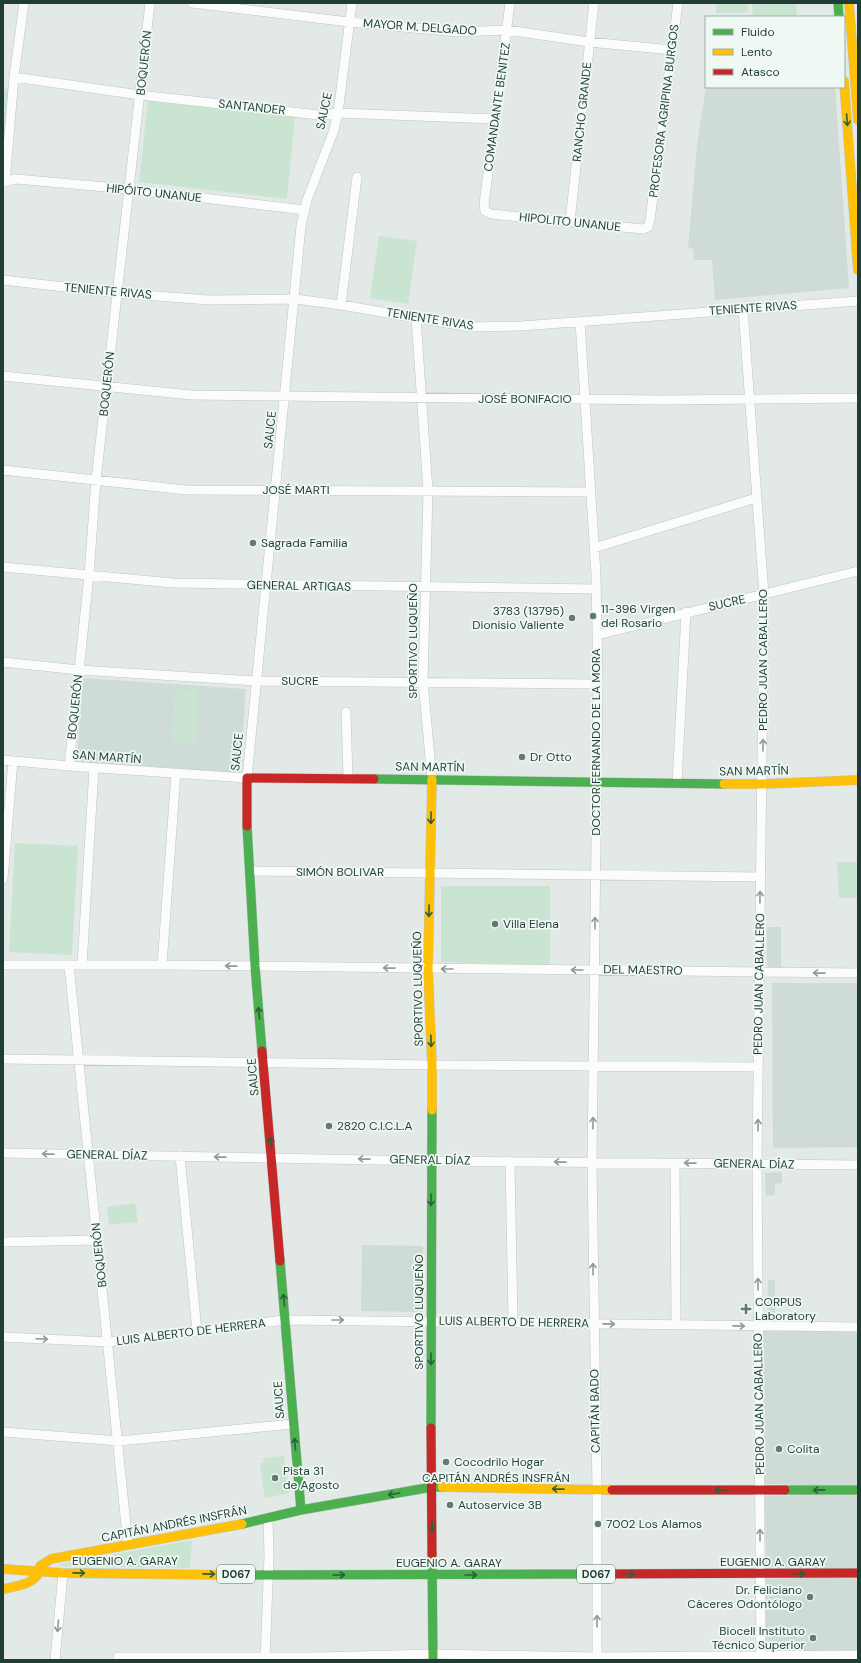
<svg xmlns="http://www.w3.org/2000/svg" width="861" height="1663" font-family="'DM Sans',sans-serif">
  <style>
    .built { fill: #cfdbd6 }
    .green { fill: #cae4d2 }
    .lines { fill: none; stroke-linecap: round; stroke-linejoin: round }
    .street-casing { stroke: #bfc6c3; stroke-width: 10 }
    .fast-casing { stroke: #bec6c3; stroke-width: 10 }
    .slow-casing { stroke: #bec6c3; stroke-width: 10 }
    .jam-casing { stroke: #bec6c3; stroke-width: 10 }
    .street { stroke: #fbfcfb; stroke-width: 9 }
    .fast { stroke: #4caf50; stroke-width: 9 }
    .slow { stroke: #ffc107; stroke-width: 9 }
    .jam { stroke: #c62828; stroke-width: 9 }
    .oneway { stroke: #2c5f3d }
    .oneway2 { stroke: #8d9c98 }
    .poi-dot { fill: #637973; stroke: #f0f8f4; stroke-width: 1.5 }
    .labels { text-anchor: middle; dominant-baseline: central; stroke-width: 3.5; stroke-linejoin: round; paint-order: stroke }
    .shield { fill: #f0f8f4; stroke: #5e756e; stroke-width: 1 }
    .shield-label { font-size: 11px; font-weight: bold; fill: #1f3d35 }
    .street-label { font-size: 12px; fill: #1f3d35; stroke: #f0f8f4 }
    .poi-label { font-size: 12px; fill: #1f3d35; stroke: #f0f8f4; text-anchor: start }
  </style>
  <rect width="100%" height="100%" fill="#e2e9e6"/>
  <path class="built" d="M706,87H835L849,288L715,300L712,260H694L693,248L688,249L697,145Z
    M83,678L246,689L240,773L77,762Z
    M767,927H781V968H771L767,965Z
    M772,983H858V1147L773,1148Z
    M782,1172V1183L775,1184V1195L766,1196L765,1173Z
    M362,1245L423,1246L422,1312L361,1311Z
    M768,1280H775V1315H767Z
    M765,1330L858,1331V1486L765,1484L763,1334Z
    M858,1494V1569L766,1567L765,1496Z
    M858,1577V1651H769L766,1649V1579Z"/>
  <path class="green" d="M716,3H748V12L716,13Z
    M752,3H796L797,17H753Z
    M3,88L11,89L3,168Z
    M148,101L295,117L287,199L139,182Z
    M379,236L417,241L408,304L370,298Z
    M175,689L198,690L195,744L172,742Z
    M15,843L78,846L72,955L9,952Z
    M837,862H858V898H839Z
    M441,886H550V965L441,962Z
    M135,1203L138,1222L109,1225L107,1207Z
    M284,1456L289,1493L265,1498L260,1463L264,1462L263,1458Z
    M192,1540L190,1568L60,1566V1564Z"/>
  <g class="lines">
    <g class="street-casing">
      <path id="street" d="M24,3L14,77L140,95L319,115L338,113L496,119
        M192,3L349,22L458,32L507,30L589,42L672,50
        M510,3L484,204L485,211L491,214L643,229L648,227L650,220L678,3
        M3,182L16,179L128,189L305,210
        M5,182L14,77
        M570,221L594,3
        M3,280L117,293L209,300L295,299L341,305L470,327L521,326L858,301
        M341,305L357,177
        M743,309L764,595L757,1164L761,1660
        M416,318L428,491L423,682L432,779
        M580,321L596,575L598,684L592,1162L597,1490V1660
        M3,376L191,395L663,400L858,398
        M3,470L186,490L591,492
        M594,548L756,498
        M3,567L173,583L596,589
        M597,635L858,571
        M3,662L79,670L257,681L598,684
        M346,712L348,778
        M3,760L69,766L247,778L301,226L307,200L334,130L338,113L352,3
        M69,766L89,575L96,480L150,3
        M677,783L686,612
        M250,871L761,877
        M3,879L13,761
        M3,965H162L858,973
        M69,965L128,1545
        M82,965L94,768
        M162,965L176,773
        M3,1059L432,1065L758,1067
        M3,1153L431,1161L858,1165
        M180,1156L197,1331
        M510,1161L513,1322
        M675,1163L676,1325
        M3,1242L97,1240
        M3,1337L108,1342L285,1320L858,1327
        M3,1432L119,1441L293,1424
        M118,1657H315L433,1654L597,1657L858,1655
        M55,1660L63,1573
        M265,1660L269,1556L268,1519"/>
    </g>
    <g class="fast-casing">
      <path id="fast" d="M838,3L839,17
        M374,779L724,784
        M247,826L255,966L262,1051
        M280,1261L301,1510
        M431,1428L432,1110
        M785,1490H858
        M242,1524L301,1510L432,1487H442
        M432,1554L433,1660
        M235,1575L596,1574"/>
    </g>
    <g class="slow-casing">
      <path id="slow" d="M849,3L858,120
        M844,81L858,270
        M724,784H762L858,780
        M432,1110V1065L428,968L432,779
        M442,1487L612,1490
        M3,1569L63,1573L235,1575
        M40,1571V1566L51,1559L242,1524
        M3,1589C17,1586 33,1585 40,1571"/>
    </g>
    <g class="jam-casing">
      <path id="jam" d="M247,826V778L374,779
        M262,1051L280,1261
        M431,1428L432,1554
        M612,1490H785
        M596,1574L858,1573"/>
    </g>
    <use href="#street" class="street"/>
    <use href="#fast" class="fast"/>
    <use href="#slow" class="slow"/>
    <use href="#jam" class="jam"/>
  </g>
  <defs><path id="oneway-shaft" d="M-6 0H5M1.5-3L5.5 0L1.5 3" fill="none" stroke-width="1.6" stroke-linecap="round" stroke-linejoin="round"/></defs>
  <g class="oneway">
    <use href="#oneway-shaft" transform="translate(847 120) rotate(86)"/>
    <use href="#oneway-shaft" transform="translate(431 818) rotate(91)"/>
    <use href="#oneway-shaft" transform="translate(429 911) rotate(91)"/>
    <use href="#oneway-shaft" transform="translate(259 1013) rotate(-95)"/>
    <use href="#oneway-shaft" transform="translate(431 1041) rotate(88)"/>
    <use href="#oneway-shaft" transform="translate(271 1143) rotate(-95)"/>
    <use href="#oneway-shaft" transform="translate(431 1200) rotate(90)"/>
    <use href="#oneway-shaft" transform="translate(284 1300) rotate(-95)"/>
    <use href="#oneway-shaft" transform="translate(431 1359) rotate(89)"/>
    <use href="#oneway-shaft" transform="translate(295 1444) rotate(-95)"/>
    <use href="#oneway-shaft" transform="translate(558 1489) rotate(-179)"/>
    <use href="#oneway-shaft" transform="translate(721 1490) rotate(-180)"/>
    <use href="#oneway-shaft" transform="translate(819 1490) rotate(179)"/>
    <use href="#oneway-shaft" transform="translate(394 1494) rotate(171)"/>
    <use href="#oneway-shaft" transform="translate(432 1526) rotate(90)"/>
    <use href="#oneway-shaft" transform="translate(79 1573) rotate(1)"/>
    <use href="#oneway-shaft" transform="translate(209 1574) rotate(1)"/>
    <use href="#oneway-shaft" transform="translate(629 1574)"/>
    <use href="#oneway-shaft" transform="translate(799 1574)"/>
    <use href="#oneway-shaft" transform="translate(339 1575)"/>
    <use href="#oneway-shaft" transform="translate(471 1575)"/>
  </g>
  <g class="oneway2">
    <use href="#oneway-shaft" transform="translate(763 745) rotate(-89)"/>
    <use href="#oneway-shaft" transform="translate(760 897) rotate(-89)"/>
    <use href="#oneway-shaft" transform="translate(595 923) rotate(-90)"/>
    <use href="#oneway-shaft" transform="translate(231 966) rotate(-179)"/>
    <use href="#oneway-shaft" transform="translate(389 968) rotate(-179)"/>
    <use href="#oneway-shaft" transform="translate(447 969) rotate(-180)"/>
    <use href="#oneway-shaft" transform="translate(577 970) rotate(-180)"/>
    <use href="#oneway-shaft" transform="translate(819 973) rotate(-179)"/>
    <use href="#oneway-shaft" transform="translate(593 1123) rotate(-89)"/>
    <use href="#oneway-shaft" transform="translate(758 1125) rotate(-89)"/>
    <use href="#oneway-shaft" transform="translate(48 1154) rotate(-179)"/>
    <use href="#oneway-shaft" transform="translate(220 1157) rotate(-179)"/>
    <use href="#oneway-shaft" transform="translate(364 1159) rotate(-179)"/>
    <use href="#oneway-shaft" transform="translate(560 1162) rotate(-179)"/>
    <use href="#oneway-shaft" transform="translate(690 1163) rotate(-179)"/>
    <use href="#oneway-shaft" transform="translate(593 1269) rotate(-91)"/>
    <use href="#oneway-shaft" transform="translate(758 1284) rotate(-90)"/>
    <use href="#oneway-shaft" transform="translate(338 1320)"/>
    <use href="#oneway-shaft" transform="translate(609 1324) rotate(1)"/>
    <use href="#oneway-shaft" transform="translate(739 1326) rotate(1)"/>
    <use href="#oneway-shaft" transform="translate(42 1339) rotate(2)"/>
    <use href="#oneway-shaft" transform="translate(760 1535) rotate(-90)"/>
    <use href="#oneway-shaft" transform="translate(597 1621) rotate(-90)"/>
    <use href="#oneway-shaft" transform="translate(58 1626) rotate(95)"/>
  </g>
  <g class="poi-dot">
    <circle cx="253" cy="543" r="4"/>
    <circle cx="593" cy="616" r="4"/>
    <circle cx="572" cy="618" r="4"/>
    <circle cx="522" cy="757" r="4"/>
    <circle cx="495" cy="924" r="4"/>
    <circle cx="329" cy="1126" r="4"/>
    <path d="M744 1303h4v4h4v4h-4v4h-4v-4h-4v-4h4z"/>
    <circle cx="779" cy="1449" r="4"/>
    <circle cx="446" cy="1462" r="4"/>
    <circle cx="275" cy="1478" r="4"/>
    <circle cx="450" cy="1505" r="4"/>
    <circle cx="598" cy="1524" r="4"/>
    <circle cx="810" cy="1597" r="4"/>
    <circle cx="813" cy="1638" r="4"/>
  </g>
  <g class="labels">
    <g class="shield">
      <rect x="217" y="1565" width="38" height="18" rx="3"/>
      <rect x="577" y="1565" width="38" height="18" rx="3"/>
    </g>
    <g class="shield-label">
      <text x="236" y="1574">D067</text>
      <text x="596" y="1574">D067</text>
    </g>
    <g class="street-label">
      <text transform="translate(420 27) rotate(4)">MAYOR M. DELGADO</text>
      <text transform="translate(144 63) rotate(-84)">BOQUERÓN</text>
      <text transform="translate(252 107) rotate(6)">SANTANDER</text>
      <text transform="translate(497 107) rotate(-82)">COMANDANTE BENITEZ</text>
      <text transform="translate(324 111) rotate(-78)">SAUCE</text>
      <text transform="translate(664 111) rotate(-83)">PROFESORA AGRIPINA BURGOS</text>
      <text transform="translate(582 112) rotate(-84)">RANCHO GRANDE</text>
      <text transform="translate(154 193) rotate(6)">HIPÓITO UNANUE</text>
      <text transform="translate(570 222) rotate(6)">HIPOLITO UNANUE</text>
      <text transform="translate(108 291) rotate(5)">TENIENTE RIVAS</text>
      <text transform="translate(753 308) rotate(-4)">TENIENTE RIVAS</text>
      <text transform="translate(430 319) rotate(9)">TENIENTE RIVAS</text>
      <text transform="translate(107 384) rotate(-84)">BOQUERÓN</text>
      <text x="525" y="399">JOSÉ BONIFACIO</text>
      <text transform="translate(270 430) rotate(-84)">SAUCE</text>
      <text x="296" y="490">JOSÉ MARTI</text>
      <text transform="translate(299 586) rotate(1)">GENERAL ARTIGAS</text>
      <text transform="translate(727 603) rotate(-13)">SUCRE</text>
      <text transform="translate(413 641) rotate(-90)">SPORTIVO LUQUEÑO</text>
      <text transform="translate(763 660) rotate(-90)">PEDRO JUAN CABALLERO</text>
      <text x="300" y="681">SUCRE</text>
      <text transform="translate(75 707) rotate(-84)">BOQUERÓN</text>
      <text transform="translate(596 742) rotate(-90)">DOCTOR FERNANDO DE LA MORA</text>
      <text transform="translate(237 752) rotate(-84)">SAUCE</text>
      <text transform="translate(107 757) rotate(4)">SAN MARTÍN</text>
      <text transform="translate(430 767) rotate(1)">SAN MARTÍN</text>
      <text transform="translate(754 771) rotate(-1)">SAN MARTÍN</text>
      <text x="340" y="872">SIMÓN BOLIVAR</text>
      <text transform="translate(643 970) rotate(1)">DEL MAESTRO</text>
      <text transform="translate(759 984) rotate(-89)">PEDRO JUAN CABALLERO</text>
      <text transform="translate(418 989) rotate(-91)">SPORTIVO LUQUEÑO</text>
      <text transform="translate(253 1077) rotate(-95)">SAUCE</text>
      <text transform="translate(107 1155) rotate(1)">GENERAL DÍAZ</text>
      <text transform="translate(430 1160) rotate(1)">GENERAL DÍAZ</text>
      <text transform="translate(754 1164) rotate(1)">GENERAL DÍAZ</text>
      <text transform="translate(99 1255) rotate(-96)">BOQUERÓN</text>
      <text transform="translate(419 1312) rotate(-90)">SPORTIVO LUQUEÑO</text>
      <text transform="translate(514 1322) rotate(1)">LUIS ALBERTO DE HERRERA</text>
      <text transform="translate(191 1332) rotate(-7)">LUIS ALBERTO DE HERRERA</text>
      <text transform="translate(279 1400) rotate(-94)">SAUCE</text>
      <text transform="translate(759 1404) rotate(-91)">PEDRO JUAN CABALLERO</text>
      <text transform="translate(595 1411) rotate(-91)">CAPITÁN BADO</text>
      <text x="496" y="1478">CAPITÁN ANDRÉS INSFRÁN</text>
      <text transform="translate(174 1524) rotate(-11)">CAPITÁN ANDRÉS INSFRÁN</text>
      <text x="125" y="1561">EUGENIO A. GARAY</text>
      <text x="773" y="1562">EUGENIO A. GARAY</text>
      <text x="449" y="1563">EUGENIO A. GARAY</text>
    </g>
    <g class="poi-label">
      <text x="261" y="543">Sagrada Familia</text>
      <text x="601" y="609">11-396 Virgen<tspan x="601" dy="14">del Rosario</tspan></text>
      <text x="564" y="611" text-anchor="end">3783 (13795)<tspan x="564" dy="14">Dionisio Valiente</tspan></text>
      <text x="530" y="757">Dr Otto</text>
      <text x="503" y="924">Villa Elena</text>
      <text x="337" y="1126">2820 C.I.C.L.A</text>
      <text x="755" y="1302">CORPUS<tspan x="755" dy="14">Laboratory</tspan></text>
      <text x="787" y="1449">Colita</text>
      <text x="454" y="1462">Cocodrilo Hogar</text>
      <text x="283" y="1471">Pista 31<tspan x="283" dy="14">de Agosto</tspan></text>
      <text x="458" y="1505">Autoservice 3B</text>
      <text x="606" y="1524">7002 Los Alamos</text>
      <text x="802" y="1590" text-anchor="end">Dr. Feliciano<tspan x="802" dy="14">Cáceres Odontólogo</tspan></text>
      <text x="805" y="1631" text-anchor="end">Biocell Instituto<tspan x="805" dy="14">Técnico Superior</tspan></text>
    </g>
  </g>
  <rect width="861" height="1663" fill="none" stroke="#1f3d35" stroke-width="8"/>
  <rect x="705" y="16" width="140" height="72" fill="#f0f8f4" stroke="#9cada8"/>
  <rect x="713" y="29" width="20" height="6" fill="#4caf50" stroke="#9cada8"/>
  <text x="741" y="36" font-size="12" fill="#1f3d35">Fluido</text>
  <rect x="713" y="49" width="20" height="6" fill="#ffc107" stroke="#9cada8"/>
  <text x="741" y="56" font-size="12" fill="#1f3d35">Lento</text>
  <rect x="713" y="69" width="20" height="6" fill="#c62828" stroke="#9cada8"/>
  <text x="741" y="76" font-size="12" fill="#1f3d35">Atasco</text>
</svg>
